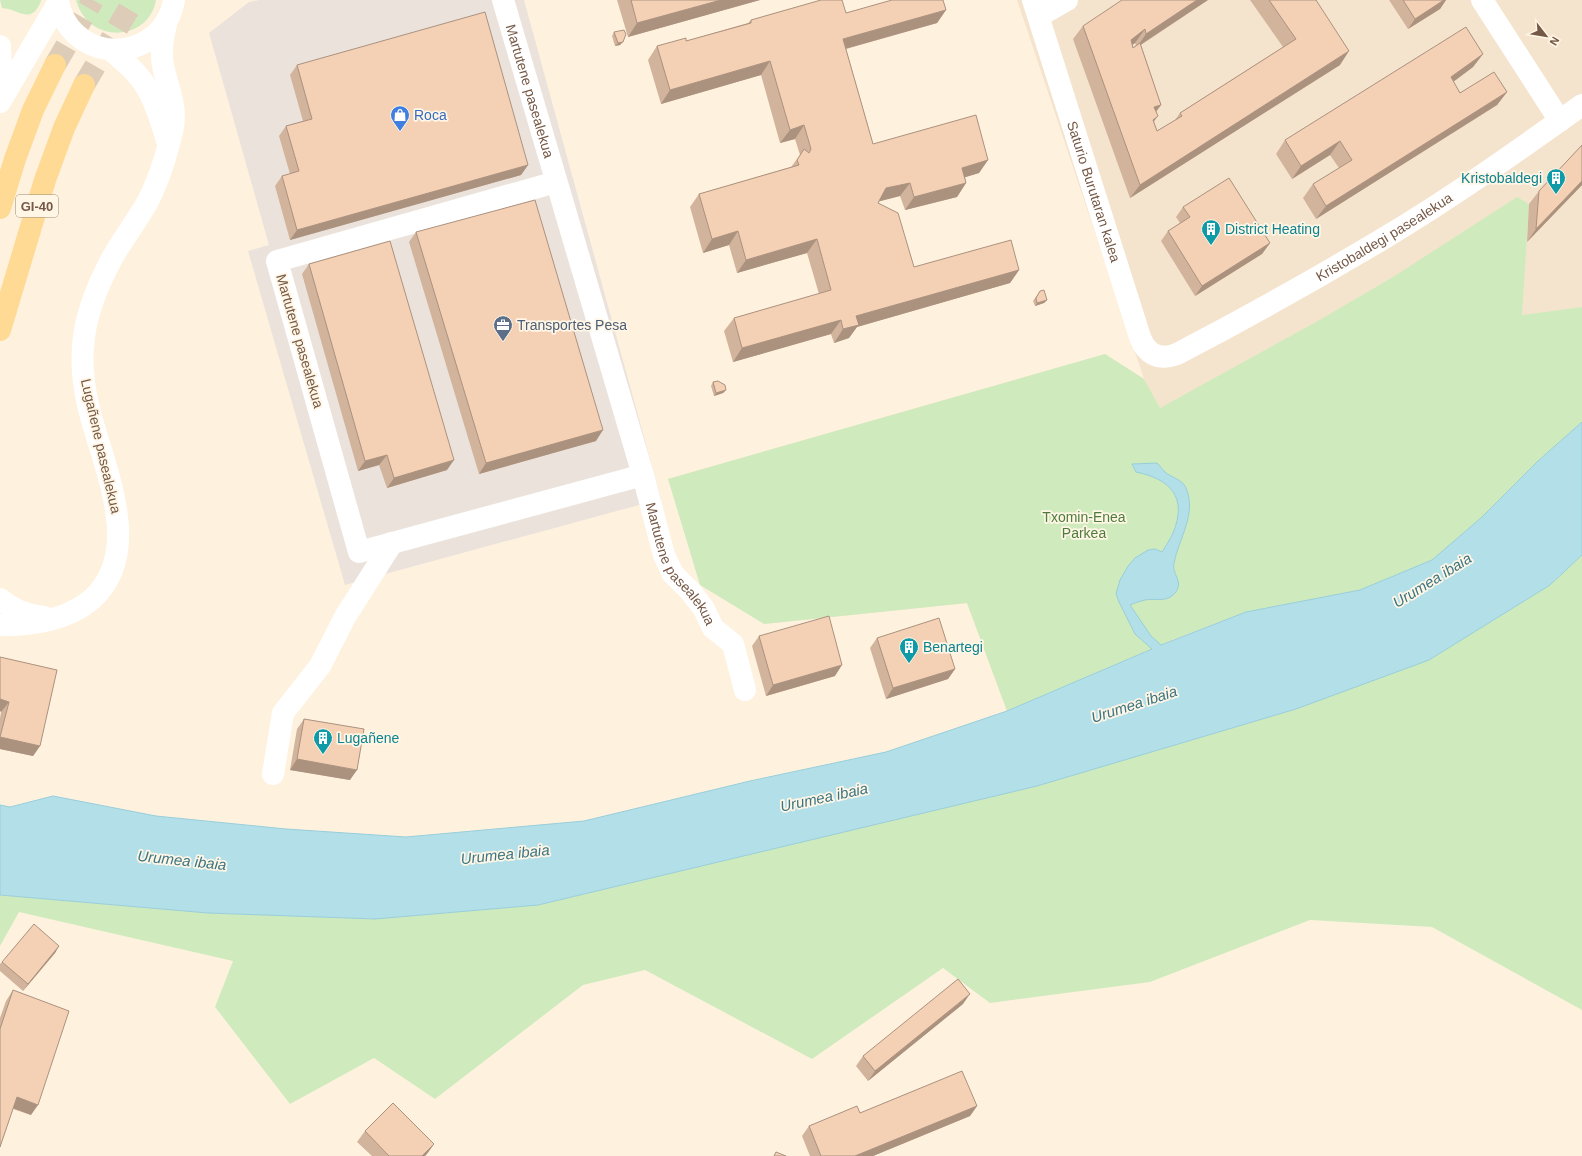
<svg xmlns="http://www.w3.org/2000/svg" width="1582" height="1156" font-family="Arial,sans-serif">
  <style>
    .residential { fill: #f5e4cd }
    .industrial { fill: #ebe3db }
    .green { fill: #cfebbd }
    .water { fill: #b3dfe8; stroke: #98ceda }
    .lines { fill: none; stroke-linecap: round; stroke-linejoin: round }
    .primary-tunnel { stroke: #dcccb8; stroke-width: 22; stroke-dasharray: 22 11; stroke-linecap: butt }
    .minor { stroke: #fff; stroke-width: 22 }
    .secondary { stroke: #fff; stroke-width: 22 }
    .primary { stroke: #ffda94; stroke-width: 22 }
    .wall { fill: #d2b39c; fill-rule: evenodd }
    .shaded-wall { fill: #ab927f }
    .building { fill: #f4d0b5; stroke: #ab927f }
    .labels { text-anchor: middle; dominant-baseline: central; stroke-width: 3.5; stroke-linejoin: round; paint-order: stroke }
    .shield { fill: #fff6e6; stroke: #9e8775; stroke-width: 1 }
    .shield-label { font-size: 13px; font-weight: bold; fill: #755845 }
    .street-label { font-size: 14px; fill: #755845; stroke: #fff6e6 }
    .shop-label { font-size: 14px; fill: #366cbe; stroke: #fff6e6; text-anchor: start }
    .culture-label { font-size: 14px; fill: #0d838f; stroke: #fff6e6; text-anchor: start }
    .service-label { font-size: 14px; fill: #4e5e75; stroke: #fff6e6; text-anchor: start }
    .park-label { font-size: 14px; fill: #4e7c3d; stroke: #fff6e6 }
    .water-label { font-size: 15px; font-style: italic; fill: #3b7583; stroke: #fff6e6 }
  </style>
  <rect width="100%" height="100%" fill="#fef2df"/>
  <path class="residential" d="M1017,0H1582V422L1172,640L1007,711L967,603L764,624L668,479L1105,354L1144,379Z"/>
  <path class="industrial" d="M259,0H524L661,499L345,585L248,251L269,245L209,33L249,2Z"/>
  <path class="green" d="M0,0H41V1C31,26 19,9 2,8Z
    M76,0H156C149,42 88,45 76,0Z
    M1517,197L1529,204L1522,315L1582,307V422L1538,461L1482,517L1432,560L1360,590L1246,612L1172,640L1007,711L967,603L764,624L700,585L668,479L1105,354L1144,379L1160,408L1316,322L1393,277Z
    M1582,555V1010L1432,927L1310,920L1150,982L990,1003L943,968L812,1059L645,970L583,985L435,1099L374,1058L290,1104L215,1007L233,961L19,912L0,946V895L208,913L375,919L538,905L1037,786L1296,709L1429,660L1550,585Z"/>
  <path class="water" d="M1582,422V555L1550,585L1429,660L1296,709L1037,786L538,905L375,919L208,913L0,895V805L10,807L53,796L156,816L286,829L406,837L584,821L750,781L886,752L1007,711L1152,649L1135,634L1119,602L1116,594L1120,580L1128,566L1135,558L1148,550L1155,549L1162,552C1166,546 1170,539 1173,533C1188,497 1170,479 1136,472L1132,464L1157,463C1160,466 1162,469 1165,472C1172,478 1182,479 1186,488C1197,514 1179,538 1174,563C1171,575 1187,583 1172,596C1164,602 1154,598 1145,600C1140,601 1135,603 1130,605L1151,636L1161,645L1246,612L1360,590L1432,560L1482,517L1538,461Z"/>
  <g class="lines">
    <path class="primary-tunnel" d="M55,65L93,0
      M84,85L134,0"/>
    <g class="minor">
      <path id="s1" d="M503,0L643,475L359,552L277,261L556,182"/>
      <path id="s2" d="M1033,0L1140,337C1146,354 1159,361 1177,354C1246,318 1314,280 1381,240C1450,199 1516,152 1582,105"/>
      <path d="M1482,0L1560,121"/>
      <path d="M1039,16L1067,0"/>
      <path id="s3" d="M643,475L664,555L673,574L691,592L704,609L713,628L733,644L745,690"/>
      <path d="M273,774L283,713L320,666L345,617L392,543"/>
    </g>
    <path class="secondary" d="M58,0C59,10 64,20 70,28C102,67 166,51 174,0
      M0,46L1,73L0,85
      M111,50C124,61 138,73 147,88C157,105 162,125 168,143
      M0,102L58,3
      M0,599C13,610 27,616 44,617
      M0,625C30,626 67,620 91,600C147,551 101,462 88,405C83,383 81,359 84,337C87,311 99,283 111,260C122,240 136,222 147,203C159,180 166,157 172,132C178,109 168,88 163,66C160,51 163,35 167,20"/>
    <path class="primary" d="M0,208L15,159L33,110L55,65
      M0,330L45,180L64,128L84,85"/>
  </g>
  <path class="wall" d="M617,0H760L628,37Z
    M1208,0L1141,45L1161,105L1156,112L1154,122L1157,131L1175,120L1180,113L1283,47L1250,0H1316L1340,65L1130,198L1073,39L1083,26ZM1135,43L1136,45L1133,48L1132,45Z
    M1389,0H1446L1440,9L1408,29Z
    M946,10L937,23L846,49L873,144L988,160L979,173L965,177L966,183L957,197L905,210L900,196L879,201L878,203L914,267L1019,270L1010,283L857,327L849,338L834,343L831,334L733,362L724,331L734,318L819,294L807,253L737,273L729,245L703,253L690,207L699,194L791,167L800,155L795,139L780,143L761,75L661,104L648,60L657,46L686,41L748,23L751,20L846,13Z
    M614,32L620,45L615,46L612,36Z
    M1483,54L1473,67L1453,82L1460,93L1507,92L1497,105L1316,219L1303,198L1313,184L1339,168L1330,155L1292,179L1276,154L1285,140Z
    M297,65L528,165L521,175L290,240L275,186L282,176L290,174L279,136L286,126L303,121L290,75Z
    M1582,145V185L1527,242L1529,204L1539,191Z
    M1183,207L1270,243L1262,254L1195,296L1161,241L1168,231L1180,223L1176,217Z
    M416,232L596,441L479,474L409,242Z
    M309,264L447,470L387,488L379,465L358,471L302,274Z
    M1040,291L1047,300L1044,303L1035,306L1033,301Z
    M713,382L726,390L723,393L714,396L711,386Z
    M759,636L835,676L766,696L752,646Z
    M877,638L955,669L948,679L886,699L870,648Z
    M0,657L40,746L33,756L0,749V718L1,712Z
    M304,719L350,780L290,770L297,729Z
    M59,946L55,953L23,991L0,971V964L2,962Z
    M13,990L31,1115L13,1109L0,1147V1018L6,1001Z
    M963,1004L868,1081L856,1066L863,1056Z
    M977,1106L970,1116L873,1156H810L802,1136L809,1126L860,1113Z
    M365,1131L434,1144L425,1156H372L357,1142Z"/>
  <path class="shaded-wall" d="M721,0H760L628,37L637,23Z
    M1197,0H1208L1137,47L1146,34Z
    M1444,0H1446L1440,9L1408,29L1415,19Z
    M946,10L937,23L834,52L843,39Z
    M1145,29L1135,43L1122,53L1131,40Z
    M623,42L620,45L615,46L618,43Z
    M1349,51L1340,65L1130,198L1140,185Z
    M1483,54L1473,67L1441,91L1451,77Z
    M770,61L761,75L661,104L670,90Z
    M1507,92L1497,105L1316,219L1326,206Z
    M1161,105L1151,118L1154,107Z
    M1158,116L1148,129L1153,120Z
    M804,125L795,139L780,143L790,130Z
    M1340,141L1330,155L1292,179L1301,166Z
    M988,160L979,173L953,181L962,168Z
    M528,165L521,175L290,240L297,230Z
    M1582,181V185L1527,242L1536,229Z
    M910,183L900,196L877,202L886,188Z
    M966,183L957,197L905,210L914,197Z
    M738,231L729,245L703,253L712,239Z
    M817,239L807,253L737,273L746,260Z
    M1270,243L1262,254L1195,296L1202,286Z
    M1019,270L1010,283L857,327L849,338L834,343L843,329L856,316Z
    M1047,300L1044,303L1035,306L1037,303Z
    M841,320L831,334L733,362L742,348Z
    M726,390L723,393L714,396L716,393Z
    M603,430L596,441L479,474L486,463Z
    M387,455L379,465L358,471L365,461Z
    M454,460L447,470L387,488L394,478Z
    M842,665L835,676L766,696L773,685Z
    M955,669L948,679L886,699L893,688Z
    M0,699L9,702L1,712L0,711Z
    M0,737L40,746L33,756L0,749Z
    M297,759L357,770L350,780L290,770Z
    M59,946L55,953L23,991L28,984Z
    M970,994L963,1004L868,1081L875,1071Z
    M17,1097L38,1105L31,1115L10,1107Z
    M977,1106L970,1116L873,1156H855Z
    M434,1144L427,1154L425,1156H422Z"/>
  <path class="building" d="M631,0H721L637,23Z
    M821,0H842L846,13L892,0H943L946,10L843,39L873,144L976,115L988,160L962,168L966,183L914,197L910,183L886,188L878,203L898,213L914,267L1011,240L1019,270L856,316L859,325L843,329L841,320L742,348L734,318L831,290L817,239L746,260L738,231L712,239L699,194L799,165L797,160L804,149L809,153L811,149L804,125L790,130L770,61L670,90L657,46L686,38V41L751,23V20Z
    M1122,0H1197L1146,34L1145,29L1131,40L1133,48L1140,43L1161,105L1154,107L1158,116L1153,120L1157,131L1182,116L1180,113L1296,39L1269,0H1316L1349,51L1140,185L1083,26Z
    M1403,0H1444L1415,19Z
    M485,12L528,165L297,230L282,176L299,171L286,126L312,119L297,65Z
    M1466,27L1483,54L1451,77L1460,93L1494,72L1507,92L1326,206L1313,184L1352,160L1340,141L1301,166L1285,140Z
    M624,30L626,34L623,42L618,43L614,32Z
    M1582,145V181L1536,229L1539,191Z
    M1229,178L1270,243L1202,286L1168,231L1190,217L1183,207Z
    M535,200L603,430L486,463L416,232Z
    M390,241L454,460L394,478L387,455L365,461L309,264Z
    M1044,290L1047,300L1037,303L1036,298L1040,291Z
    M718,381L725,385L726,390L716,393L713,382Z
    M829,616L842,665L773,685L759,636Z
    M939,618L955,669L893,688L877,638Z
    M0,657L57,670L40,746L0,737L9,702L0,699Z
    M304,719L364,729L357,770L297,759Z
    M34,924L59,946L28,984L2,962Z
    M958,979L970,994L875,1071L863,1056Z
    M13,990L69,1011L38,1105L17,1097L0,1147V1029Z
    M962,1071L977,1106L855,1156H821L809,1126L857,1106L860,1113Z
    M393,1103L434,1144L422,1156H389L365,1131Z
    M776,1152L786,1156H774Z"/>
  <defs>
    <g id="shop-pin" transform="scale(1)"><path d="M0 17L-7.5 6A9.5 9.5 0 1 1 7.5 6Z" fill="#3f7fe0" stroke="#fff6e6"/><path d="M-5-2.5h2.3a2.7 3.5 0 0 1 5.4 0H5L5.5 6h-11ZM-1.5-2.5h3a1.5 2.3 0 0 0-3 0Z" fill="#fff"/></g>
    <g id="building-pin" transform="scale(1)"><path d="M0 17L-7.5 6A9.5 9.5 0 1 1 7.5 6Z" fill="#0f9aa8" stroke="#fff6e6"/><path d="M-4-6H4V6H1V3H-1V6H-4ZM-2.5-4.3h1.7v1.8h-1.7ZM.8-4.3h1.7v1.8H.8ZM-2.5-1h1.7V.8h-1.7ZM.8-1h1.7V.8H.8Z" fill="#fff"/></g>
    <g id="office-pin" transform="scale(1)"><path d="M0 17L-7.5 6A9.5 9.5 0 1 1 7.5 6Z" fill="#5c6f8a" stroke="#fff6e6"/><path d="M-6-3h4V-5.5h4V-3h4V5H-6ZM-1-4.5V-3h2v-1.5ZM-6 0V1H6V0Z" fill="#fff"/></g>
  </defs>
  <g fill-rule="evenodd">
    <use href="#shop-pin" x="400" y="115"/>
    <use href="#building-pin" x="1556" y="178"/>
    <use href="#building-pin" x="1211" y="229"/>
    <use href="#office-pin" x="503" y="325"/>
    <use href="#building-pin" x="909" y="647"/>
    <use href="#building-pin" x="323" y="738"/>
  </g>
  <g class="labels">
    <rect class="shield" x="16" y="195" width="42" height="22" rx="3"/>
    <g class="shield-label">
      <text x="37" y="206">GI-40</text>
    </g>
    <g class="street-label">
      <text stroke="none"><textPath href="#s1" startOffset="95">Martutene pasealekua</textPath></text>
      <text stroke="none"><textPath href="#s2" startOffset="201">Saturio Burutaran kalea</textPath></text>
      <text stroke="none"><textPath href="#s2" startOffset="638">Kristobaldegi pasealekua</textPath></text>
      <text transform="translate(300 341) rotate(74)">Martutene pasealekua</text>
      <text transform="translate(101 446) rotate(77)">Lugañene pasealekua</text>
      <text stroke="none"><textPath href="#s3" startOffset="98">Martutene pasealekua</textPath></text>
    </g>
    <g class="shop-label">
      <text x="414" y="115">Roca</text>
    </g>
    <g class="culture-label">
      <text x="1542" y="178" text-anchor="end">Kristobaldegi</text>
      <text x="1225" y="229">District Heating</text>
      <text x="923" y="647">Benartegi</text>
      <text x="337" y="738">Lugañene</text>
    </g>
    <g class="service-label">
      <text x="517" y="325">Transportes Pesa</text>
    </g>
    <g class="park-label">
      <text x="1084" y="517">Txomin-Enea<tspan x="1084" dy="16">Parkea</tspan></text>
    </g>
    <g class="water-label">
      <text transform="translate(1432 580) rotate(-32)">Urumea ibaia</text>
      <text transform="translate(1134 704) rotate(-18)">Urumea ibaia</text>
      <text transform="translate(824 797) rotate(-12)">Urumea ibaia</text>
      <text transform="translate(505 854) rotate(-6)">Urumea ibaia</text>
      <text transform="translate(182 860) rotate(6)">Urumea ibaia</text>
    </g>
  </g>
  <g transform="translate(1546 36) rotate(121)" stroke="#fff6e6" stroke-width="3" paint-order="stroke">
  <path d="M0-3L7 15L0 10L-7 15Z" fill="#755845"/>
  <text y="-6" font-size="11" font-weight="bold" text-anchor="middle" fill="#755845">N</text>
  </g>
</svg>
